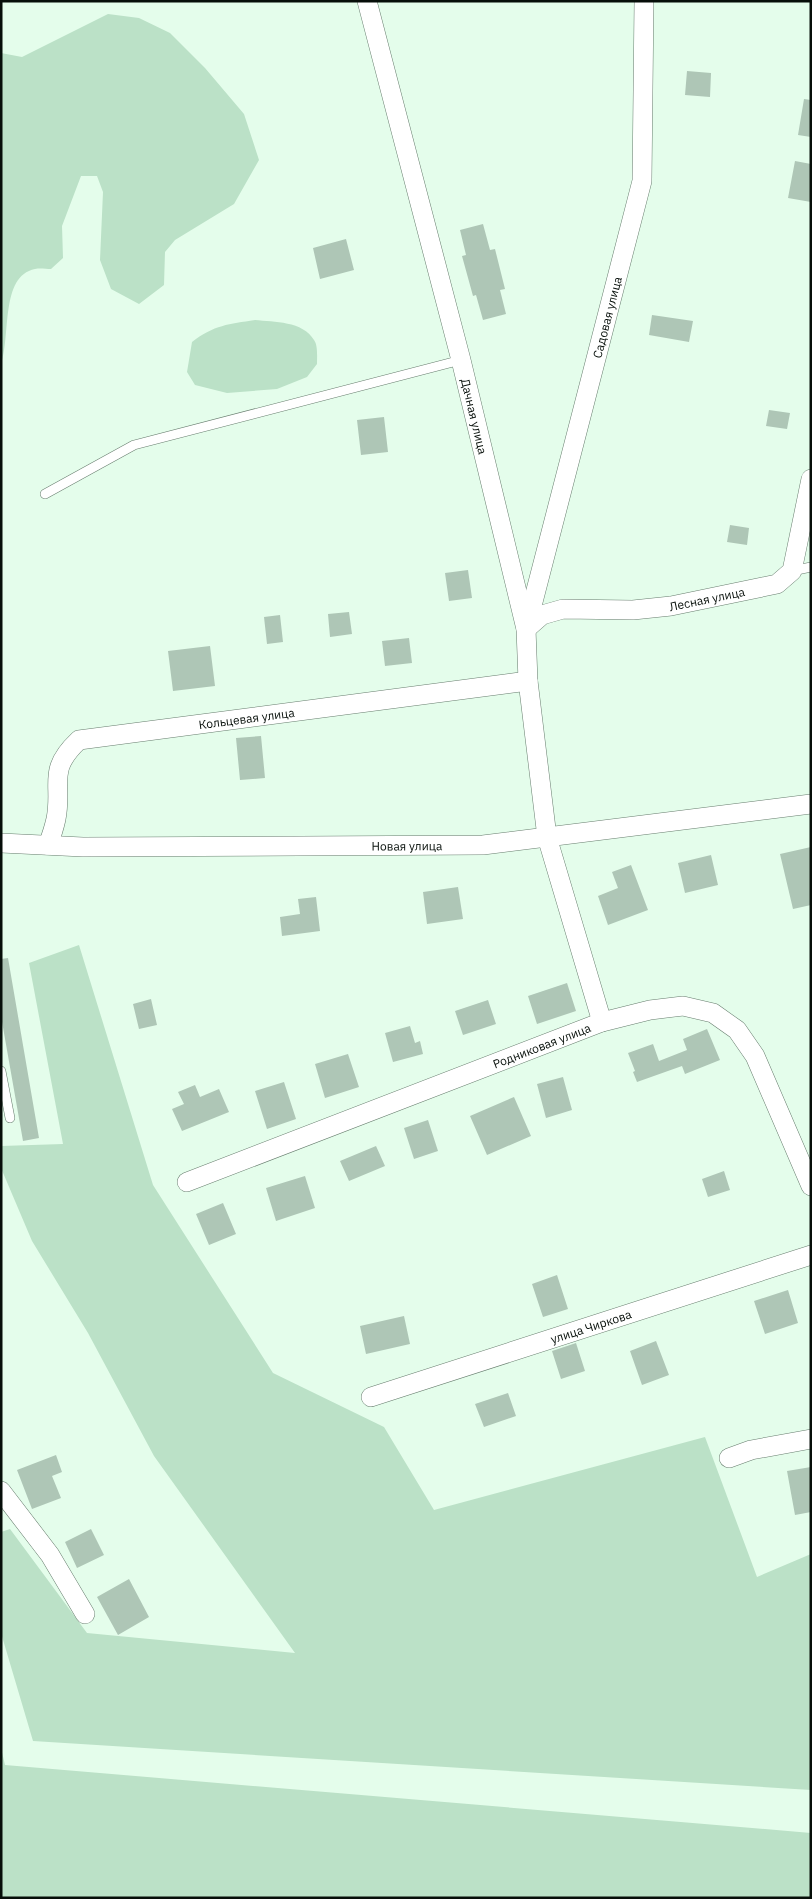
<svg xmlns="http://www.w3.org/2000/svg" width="812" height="1899" font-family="'IBM Plex Sans',sans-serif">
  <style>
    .green { fill: #bbe1c7 }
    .building { fill: #aec6b6 }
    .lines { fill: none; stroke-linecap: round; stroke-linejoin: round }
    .lane-casing { stroke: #677d6e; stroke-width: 10 }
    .street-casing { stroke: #677d6e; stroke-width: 20 }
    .lane { stroke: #fff; stroke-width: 9 }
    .street { stroke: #fff; stroke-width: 19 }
    .labels { text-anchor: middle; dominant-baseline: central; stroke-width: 5; stroke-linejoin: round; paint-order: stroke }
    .street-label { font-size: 12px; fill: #060e09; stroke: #e4fdeb }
  </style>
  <rect width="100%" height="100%" fill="#e4fdeb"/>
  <path class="green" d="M108,14L139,18L170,33L205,68L244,114L259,160L234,204L175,240L165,252L164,285L139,304L111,289L100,260L103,192L97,176H81L62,226L63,258L51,269C46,269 40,268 35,269C0,276 11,336 1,364V53L22,57Z
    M255,320C274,322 303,321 314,340C318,345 317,357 317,364L307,377L277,389L227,393L195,385L187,372L192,342C214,325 229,324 255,320Z
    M79,945L153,1185L273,1373L384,1427L434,1510L705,1437L757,1577L811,1554V1790L33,1741L1,1633V1532L10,1529L87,1633L295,1653L154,1456L88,1333L32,1241L1,1168V1146L63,1144L29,963Z
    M1,1748L5,1765L811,1833V1898H1Z"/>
  <path class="building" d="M687,71L711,73L710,97L685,95Z
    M804,99L811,100V137L798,135Z
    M795,161L811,164V202L788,198Z
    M483,224L490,250L495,249L505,289L500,290L506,314L483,320L476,295L473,296L462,256L466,255L460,230Z
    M346,239L354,270L320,279L313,248Z
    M652,315L693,321L689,342L649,335Z
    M769,410L790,413L787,429L766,426Z
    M384,417L388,452L361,455L357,420Z
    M730,525L749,528L747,545L727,542Z
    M468,570L472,598L449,601L445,573Z
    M349,612L352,634L330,637L328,614Z
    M280,615L283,642L267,644L264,617Z
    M409,638L412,663L385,666L382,641Z
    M210,646L215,686L173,691L168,651Z
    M261,736L265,778L240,780L236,738Z
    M811,847V905L793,909L780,854Z
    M711,855L718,885L685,893L678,863Z
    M631,865L648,910L608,925L598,896L618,888L612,872Z
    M458,887L463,919L427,924L423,892Z
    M316,897L320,931L282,936L280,917L300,914L298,899Z
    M8,958L39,1138L23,1141L1,1016V959Z
    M567,983L576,1011L537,1024L528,996Z
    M151,999L157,1025L139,1029L133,1004Z
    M488,1000L496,1024L463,1035L455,1011Z
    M410,1026L415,1043L420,1041L423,1054L393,1062L385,1033Z
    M707,1029L720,1060L685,1074L682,1066L637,1082L633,1072L635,1071L628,1053L653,1044L659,1061L687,1050L683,1039Z
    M348,1054L359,1087L325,1098L315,1064Z
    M563,1077L572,1110L546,1118L537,1084Z
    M284,1082L296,1119L267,1129L255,1091Z
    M195,1085L200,1097L219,1089L229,1112L182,1131L172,1109L184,1104L178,1092Z
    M514,1097L531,1136L487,1155L470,1116Z
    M428,1120L438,1151L414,1159L404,1128Z
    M376,1146L385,1166L349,1181L340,1161Z
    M724,1171L730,1190L708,1197L702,1179Z
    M305,1176L315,1208L276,1221L266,1188Z
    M223,1203L236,1234L209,1245L196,1214Z
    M557,1275L568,1309L543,1317L532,1284Z
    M788,1290L798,1323L765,1334L754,1301Z
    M404,1316L410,1344L366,1354L360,1326Z
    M656,1341L669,1375L642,1385L630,1351Z
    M576,1343L585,1371L561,1379L552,1351Z
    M508,1393L516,1416L484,1427L475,1404Z
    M56,1455L62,1472L52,1476L61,1498L32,1509L17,1470Z
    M811,1467V1512L795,1515L787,1471Z
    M91,1529L104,1555L77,1568L65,1542Z
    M129,1579L149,1617L118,1635L97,1597Z"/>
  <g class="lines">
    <g class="lane-casing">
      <path id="lane" d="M45,494L134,445L461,360
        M792,571L811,567
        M1,1071L10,1118"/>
    </g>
    <g class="street-casing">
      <g id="street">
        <path id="s1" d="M367,1L461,360L526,629L528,681L547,837L602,1022"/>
        <path id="s2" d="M527,625L642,181L644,1"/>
        <path id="s3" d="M526,629L542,615L563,609L633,610L671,606L777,584L792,571L811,479"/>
        <path id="s4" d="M1,843L83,847L483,845L811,804"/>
        <path id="s5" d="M48,845C51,837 54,828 56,819C63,783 46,771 79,740L528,681"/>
        <path id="s6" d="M187,1182L602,1022L650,1010L683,1006L713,1013L737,1030L755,1056L811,1186"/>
        <path id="s7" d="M371,1397L811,1255"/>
        <path d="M729,1458L751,1450L811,1439"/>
        <path d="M1,1491L50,1555L85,1614"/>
      </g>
    </g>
    <use href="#lane" class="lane"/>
    <use href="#street" class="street"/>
  </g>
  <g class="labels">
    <g class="street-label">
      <text stroke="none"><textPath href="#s2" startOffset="318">Садовая улица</textPath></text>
      <text stroke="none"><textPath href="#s1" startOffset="429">Дачная улица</textPath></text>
      <text stroke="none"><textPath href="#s3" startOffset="188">Лесная улица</textPath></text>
      <text stroke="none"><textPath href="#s5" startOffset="282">Кольцевая улица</textPath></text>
      <text stroke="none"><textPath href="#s4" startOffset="406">Новая улица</textPath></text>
      <text stroke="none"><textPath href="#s6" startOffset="380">Родниковая улица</textPath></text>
      <text stroke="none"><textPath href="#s7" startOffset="231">улица Чиркова</textPath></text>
    </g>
  </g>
  <rect width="812" height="1899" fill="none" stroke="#060e09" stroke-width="5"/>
</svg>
